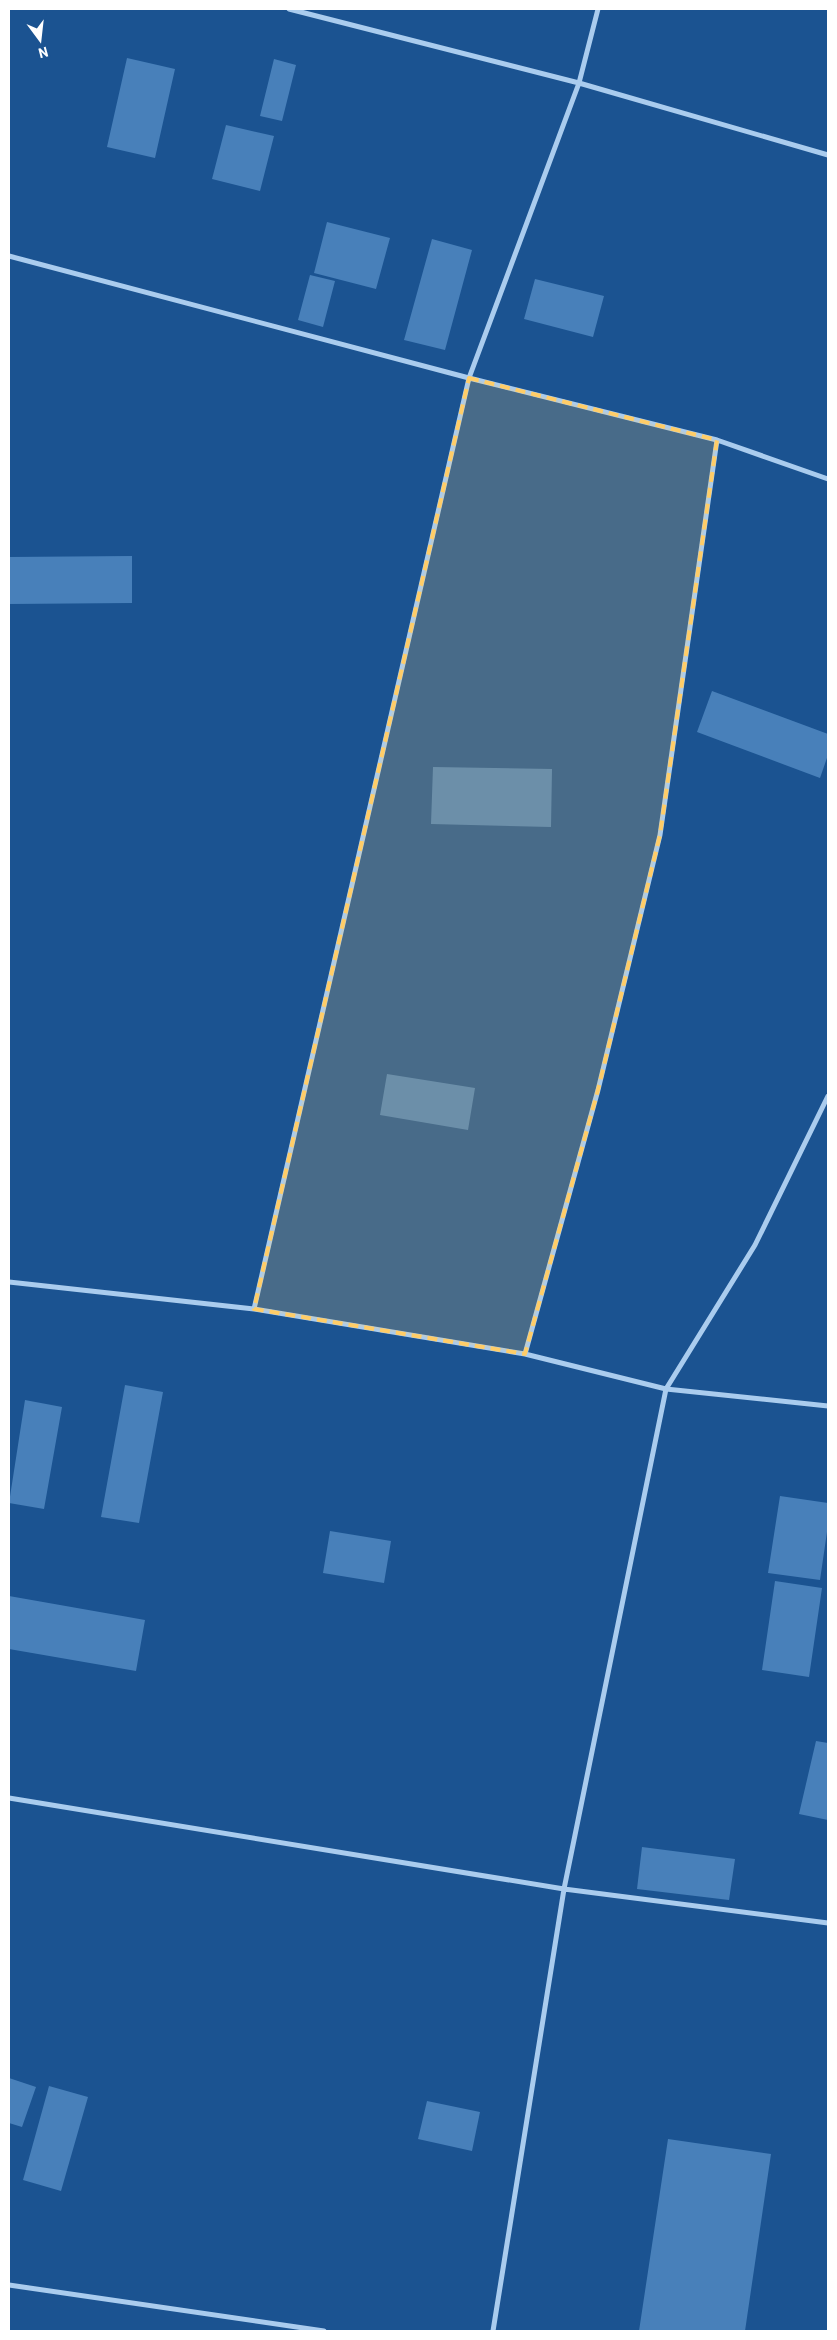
<svg xmlns="http://www.w3.org/2000/svg" width="837" height="2340" font-family="Barlow,sans-serif">
  <style>
    .building { fill: #4880ba }
    .lines { fill: none; stroke-linecap: round; stroke-linejoin: round }
    .minor { stroke: #ace; stroke-width: 5 }
    .marked { fill: #ffcd68; fill-opacity: 0.2; stroke: #ffcd68; stroke-width: 4; stroke-dasharray: 10 6; stroke-linejoin: round }
  </style>
  <rect width="100%" height="100%" fill="#1b5391"/>
  <path class="building" d="M127,58L175,69L155,158L107,147Z
    M274,59L296,65L282,121L260,116Z
    M226,125L274,136L260,191L212,179Z
    M327,222L390,238L376,289L314,273Z
    M432,239L472,250L445,350L404,340Z
    M310,275L335,281L323,327L298,320Z
    M535,279L604,296L593,337L524,319Z
    M132,556V603L9,604V557Z
    M712,691L828,734V755L820,778L697,732Z
    M433,767L552,769L551,827L431,824Z
    M387,1074L475,1088L468,1130L380,1115Z
    M125,1385L163,1392L139,1523L101,1517Z
    M25,1400L62,1407L44,1509L9,1503Z
    M780,1496L828,1503V1525L820,1580L768,1573Z
    M330,1531L391,1541L384,1583L323,1573Z
    M775,1581L822,1588L809,1677L762,1670Z
    M9,1596L145,1620L136,1671L9,1649Z
    M816,1741L828,1743V1820L799,1814Z
    M642,1847L735,1859L729,1900L637,1889Z
    M9,2078L36,2087L22,2127L9,2123Z
    M49,2086L88,2097L61,2191L23,2180Z
    M427,2101L480,2112L472,2151L418,2139Z
    M668,2139L771,2154L745,2331H639Z"/>
  <g class="lines">
    <path class="minor" d="M289,9L579,83L828,155
      M9,256L469,378L717,440L828,479
      M9,1282L254,1309L525,1354L666,1389L828,1406
      M254,1309L469,378L579,83L598,9
      M525,1354L598,1090L660,835L717,440
      M9,1798L564,1889L828,1923
      M9,2285L324,2331
      M493,2331L564,1889L666,1389L755,1245L828,1096"/>
  </g>
  <path class="marked" d="M469,378L717,440L660,835L598,1090L525,1354L254,1309Z"/>
  <rect width="837" height="2340" fill="none" stroke="#ffffff" stroke-width="20"/>
  <g transform="translate(40 40) rotate(165)" stroke="#1b5391" stroke-width="4" paint-order="stroke">
  <path d="M0-4L9 19L0 12L-9 19Z" fill="#ffffff"/>
  <text y="-8" font-size="14" font-weight="bold" text-anchor="middle" fill="#ffffff">N</text>
  </g>
</svg>
